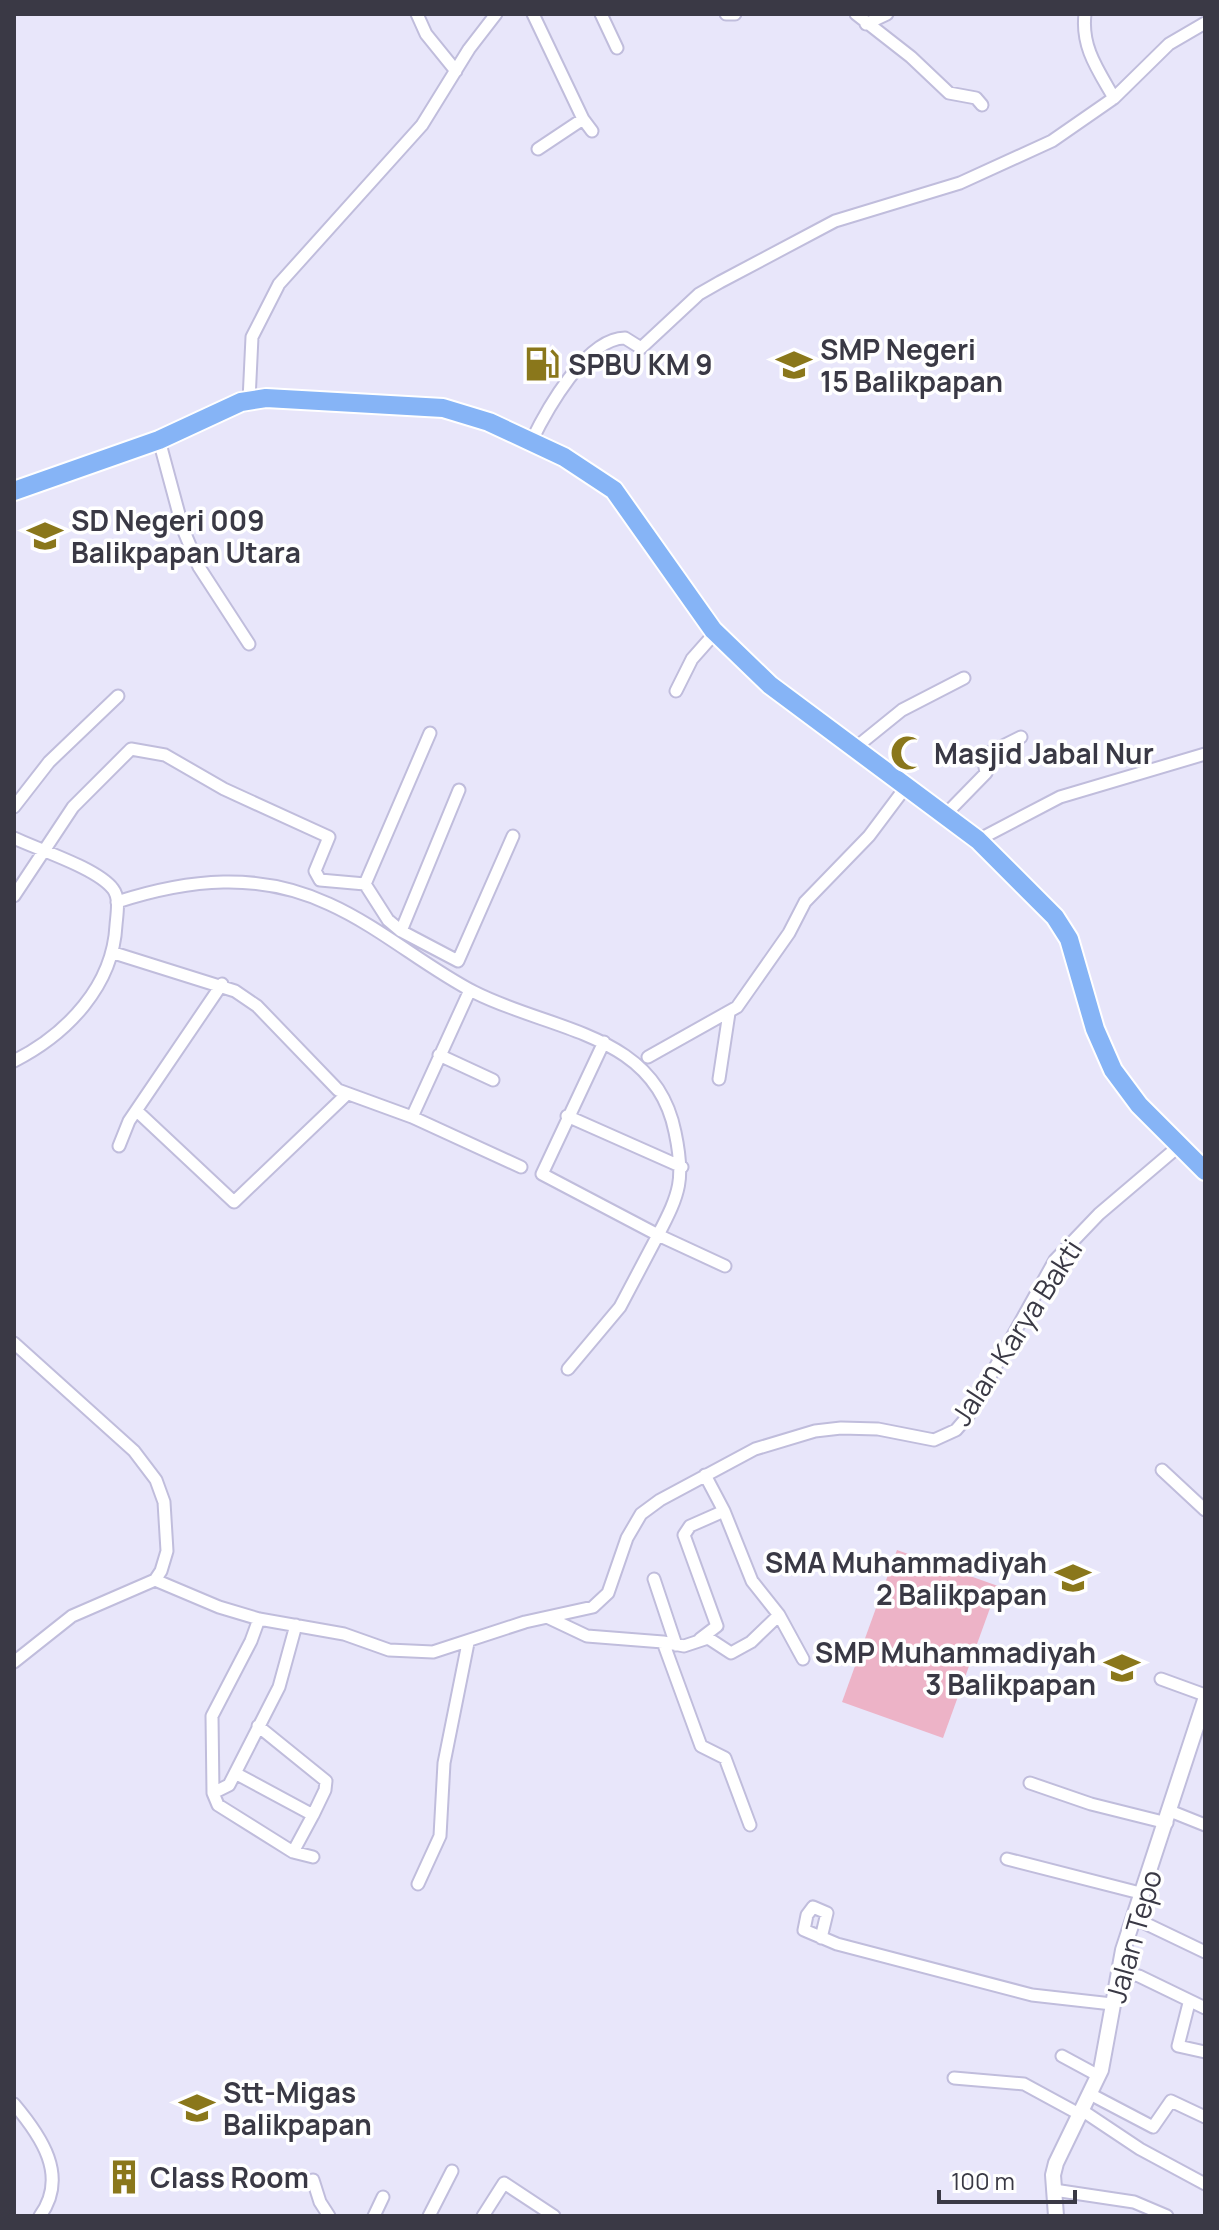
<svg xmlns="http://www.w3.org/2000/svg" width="1219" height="2230" font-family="Manrope,sans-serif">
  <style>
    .green { fill: #edb3c7 }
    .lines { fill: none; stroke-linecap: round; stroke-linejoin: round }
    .minor-casing { stroke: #c0bddc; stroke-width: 15 }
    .tertiary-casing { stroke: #c0bddc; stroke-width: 18 }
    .trunk-casing { stroke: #fff; stroke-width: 22 }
    .minor { stroke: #fff; stroke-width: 11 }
    .tertiary { stroke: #fff; stroke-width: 14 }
    .trunk { stroke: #86b4f6; stroke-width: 18 }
    .labels { text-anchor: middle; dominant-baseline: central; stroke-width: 7; stroke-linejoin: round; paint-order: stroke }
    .poi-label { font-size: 28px; font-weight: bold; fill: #3a3945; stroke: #fff; text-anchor: start }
    .street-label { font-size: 28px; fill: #3a3945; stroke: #fff }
  </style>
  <rect width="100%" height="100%" fill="#e8e6fa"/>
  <path class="green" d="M897,1550L998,1586L943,1738L842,1702Z"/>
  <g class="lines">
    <g class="minor-casing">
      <path id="minor" d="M417,14L426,34L456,71
        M533,14L583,119L538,149
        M601,14L617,48
        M726,14H735
        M856,14L911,57L949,93L976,98L982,105
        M866,24L887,14
        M1114,98L1169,44L1205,23
        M583,119L592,131
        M249,400L252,337L279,284L422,125L469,49L496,14
        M159,440L183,529L199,567L249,644
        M531,442C546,411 586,338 625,338L641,348L699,294L720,282L835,221L960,183L1052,141L1114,98C1098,70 1081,47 1085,14
        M676,691L692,659L715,633
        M855,748L902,710L964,678
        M14,807L49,762L118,696
        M944,816L986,773L983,756L1021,737
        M14,838C39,850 97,868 113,889C120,898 117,913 116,925C113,986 67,1034 14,1061
        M978,840L1060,797L1205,754
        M365,884L430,733
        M14,896L73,807L131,749L165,755L224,789L329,837L315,871L320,880L365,884L388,920L401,931L459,790
        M117,902C188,879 259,871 329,904C380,927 424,966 474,992C550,1031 655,1032 675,1132C685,1179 680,1193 658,1235L542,1174L604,1042
        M401,931L458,961L513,836
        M114,953L235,991L257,1006L338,1090L412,1117L521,1167
        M439,1055L493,1080
        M648,1057L737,1007L789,933L805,902L869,836L905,788
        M719,1079L729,1013
        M138,1112L234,1202L347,1094
        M567,1116L682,1167
        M412,1117L470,990
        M119,1146L129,1121L222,984
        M14,1343L134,1451L156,1480L164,1502L167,1551L161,1571L155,1580L72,1616L14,1662
        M568,1369L620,1307L658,1235L725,1266
        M1162,1470L1205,1510
        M724,1511L752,1581L779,1615
        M654,1579L676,1645
        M155,1580L219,1607L259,1619L344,1634L389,1650L433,1652L525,1622L593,1607L608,1593L627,1538L641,1514L660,1500L755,1449L815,1431L841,1428L878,1429L934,1440L956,1430L968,1416L1055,1260L1099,1214L1179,1146
        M549,1618L587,1636L663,1642L701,1746L725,1758L750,1825
        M259,1619L251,1641L212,1716L213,1793L229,1785L279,1687L296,1625
        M700,1639L717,1626L684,1535L690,1526L724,1511L705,1475
        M663,1642L684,1646L708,1638L731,1653L751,1642L779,1615L803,1659
        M1161,1679L1205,1695
        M258,1726L326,1781L325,1790L313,1815
        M235,1773L313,1815L293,1852
        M1030,1783L1091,1804L1167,1823
        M213,1793L218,1805L293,1852L313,1857
        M1170,1811L1205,1825
        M1007,1859L1144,1894
        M418,1884L440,1836L444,1763L468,1643
        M1134,1918L1205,1952
        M821,1938L827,1913L813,1907L807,1915L804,1930L837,1944L1032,1995L1112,2004
        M1118,1971L1139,1976L1205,2008
        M1189,2003L1178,2046L1205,2052
        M1062,2056L1099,2076
        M954,2078L1024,2084L1081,2115
        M1092,2095L1153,2127L1171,2101L1205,2117
        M14,2104C41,2136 69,2176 40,2216
        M1083,2111L1140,2149L1205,2184
        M313,2180L320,2202L329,2216
        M1054,2190L1134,2202L1167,2216
        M374,2216L383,2197
        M429,2216L452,2171
        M483,2216L504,2183L554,2216"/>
    </g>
    <g class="tertiary-casing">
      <path id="tertiary" d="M1056,2216L1053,2175L1056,2163L1101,2070L1123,1950L1205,1700"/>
    </g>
    <g class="trunk-casing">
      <path id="trunk" d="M14,491L159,440L241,402L266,398L443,408L489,422L564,457L614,490L713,630L770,685L978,840L1055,917L1069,939L1095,1029L1113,1070L1139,1105L1205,1171"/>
    </g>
    <use href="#minor" class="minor"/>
    <use href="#tertiary" class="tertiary"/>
    <use href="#trunk" class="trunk"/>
  </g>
  <defs>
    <g id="fuel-bare" transform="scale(2.76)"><path d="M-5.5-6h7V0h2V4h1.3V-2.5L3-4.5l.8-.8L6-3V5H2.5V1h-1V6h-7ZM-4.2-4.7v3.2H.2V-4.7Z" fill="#8a771b" stroke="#fff" stroke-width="2.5" paint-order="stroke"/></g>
    <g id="school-bare" transform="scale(2.76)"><path d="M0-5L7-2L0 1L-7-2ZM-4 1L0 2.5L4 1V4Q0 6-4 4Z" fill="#8a771b" stroke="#fff" stroke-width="2.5" paint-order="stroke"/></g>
    <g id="mosque-bare" transform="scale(2.76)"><path d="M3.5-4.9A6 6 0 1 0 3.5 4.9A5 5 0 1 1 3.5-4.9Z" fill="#8a771b" stroke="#fff" stroke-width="2.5" paint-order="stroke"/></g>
    <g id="university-bare" transform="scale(2.76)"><path d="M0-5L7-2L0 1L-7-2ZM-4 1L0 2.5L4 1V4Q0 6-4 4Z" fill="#8a771b" stroke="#fff" stroke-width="2.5" paint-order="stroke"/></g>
    <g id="building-bare" transform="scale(2.76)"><path d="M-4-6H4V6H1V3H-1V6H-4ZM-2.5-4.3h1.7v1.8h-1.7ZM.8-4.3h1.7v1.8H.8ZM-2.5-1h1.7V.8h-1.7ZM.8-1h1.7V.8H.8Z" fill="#8a771b" stroke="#fff" stroke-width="2.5" paint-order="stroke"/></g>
  </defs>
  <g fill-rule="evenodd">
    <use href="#fuel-bare" x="542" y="364"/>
    <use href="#school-bare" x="794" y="365"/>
    <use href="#school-bare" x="45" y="536"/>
    <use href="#mosque-bare" x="908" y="753"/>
    <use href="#school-bare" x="1073" y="1578"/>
    <use href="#school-bare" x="1122" y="1668"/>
    <use href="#university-bare" x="197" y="2108"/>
    <use href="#building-bare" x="124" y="2177"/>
  </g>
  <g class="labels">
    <g class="poi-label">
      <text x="820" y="349">SMP Negeri<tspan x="820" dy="32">15 Balikpapan</tspan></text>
      <text x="568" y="364">SPBU KM 9</text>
      <text x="71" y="520">SD Negeri 009<tspan x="71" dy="32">Balikpapan Utara</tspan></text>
      <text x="934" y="753">Masjid Jabal Nur</text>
      <text x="1047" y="1562" text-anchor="end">SMA Muhammadiyah<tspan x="1047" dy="32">2 Balikpapan</tspan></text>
      <text x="1096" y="1652" text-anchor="end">SMP Muhammadiyah<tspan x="1096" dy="32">3 Balikpapan</tspan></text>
      <text x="223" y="2092">Stt-Migas<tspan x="223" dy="32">Balikpapan</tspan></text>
      <text x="150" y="2177">Class Room</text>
    </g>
    <g class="street-label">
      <text transform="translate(1016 1332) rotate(-57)">Jalan Karya Bakti</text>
      <text transform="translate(1133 1936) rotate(-74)">Jalan Tepo</text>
    </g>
  </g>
  <rect width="1219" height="2230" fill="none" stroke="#3a3945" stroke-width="32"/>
  <path d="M939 2190v12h136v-12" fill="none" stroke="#3a3945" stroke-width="4"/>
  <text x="951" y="2190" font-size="24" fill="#3a3945" stroke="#ffffff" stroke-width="6" paint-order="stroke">100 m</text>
</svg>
